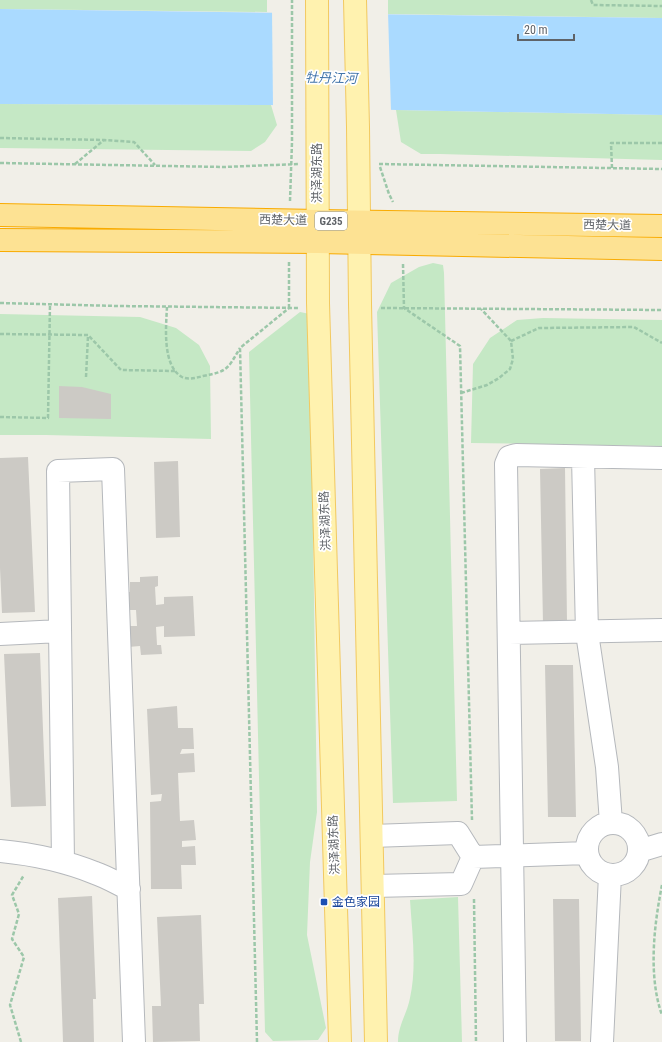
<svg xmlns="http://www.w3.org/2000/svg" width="662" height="1042" font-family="'Roboto Condensed','Noto Sans SC',sans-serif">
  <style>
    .green { fill: #c5e8c5 }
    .water { fill: #aadaff }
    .pier { fill: #f1efe8 }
    .building { fill: #cccac5 }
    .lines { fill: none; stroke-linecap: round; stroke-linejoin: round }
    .minor-casing { stroke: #b5b8bc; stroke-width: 24 }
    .major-casing { stroke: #f2c960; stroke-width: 24 }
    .highway-casing { stroke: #f9ab00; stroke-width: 24 }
    .path { stroke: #9cc7a9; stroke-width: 2.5; stroke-dasharray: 4 2; stroke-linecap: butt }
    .minor { stroke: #fff; stroke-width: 22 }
    .major { stroke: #fff2af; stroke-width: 22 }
    .highway { stroke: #fde293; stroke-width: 22 }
    .transit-dot { fill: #1a4fb4; stroke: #fff; stroke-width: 1.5 }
    .labels { text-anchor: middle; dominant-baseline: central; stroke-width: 3.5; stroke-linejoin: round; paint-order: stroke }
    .shield { fill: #fff; stroke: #8f9295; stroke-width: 1 }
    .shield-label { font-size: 11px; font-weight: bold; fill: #5f6368 }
    .street-label { font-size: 12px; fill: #5f6368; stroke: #fff }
    .transit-label { font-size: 12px; fill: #164399; stroke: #fff; text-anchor: start }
    .water-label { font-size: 13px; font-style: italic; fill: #4174aa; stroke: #fff }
  </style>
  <rect width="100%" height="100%" fill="#f1efe8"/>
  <path class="green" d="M0,0H267V12L0,9Z
    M388,0H662V18L388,14Z
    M0,104L271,105L277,125L265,142L251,151L0,148Z
    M396,110L662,115V160L440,154H421L401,142Z
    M433,263L443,265L444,273L457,801L393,803L377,312L391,283L419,267Z
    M300,312L310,314L317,812L310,862L307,935L326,1028L318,1040L273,1041L265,1032L249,352Z
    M0,314L140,317L176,328L199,345L210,366L211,439L46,435H0Z
    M543,318L662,320V446L471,443L473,364L490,338L517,320Z
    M458,897L462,1042H398C398,1025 407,1014 410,998C417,966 412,932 410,900Z"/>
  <path class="water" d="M0,9L662,18V115L396,110L271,105L0,104Z"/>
  <path class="pier" d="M272,10L388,12L391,112L273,107Z"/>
  <path class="building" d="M59,386L82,387L111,394V419L59,418Z
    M28,457L35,612L2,613L0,568V458Z
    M178,461L180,537L156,538L154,462Z
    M565,468L567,622L543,623L540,469Z
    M158,576V586L155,587L156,605L164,604V597L193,596L195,636L164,637V626L156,627L157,645H161L162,654L141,655L140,646L128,647L127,635H130V626H137L136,610H128L125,592H130V582H140V577Z
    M40,653L46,806L11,807L4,654Z
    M545,665H573L576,817H548Z
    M177,706L178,728H193L194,749H182L180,754L194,753L195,772L178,773L180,821L194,820L196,840L182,841V847L195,846L196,865H181L182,889H151L150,802L161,801L162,794L151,795L147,709Z
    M92,896L96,999H93L94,1042H63L58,898Z
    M553,899H579L581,1041H555Z
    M201,915L204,1004H199L200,1041L153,1042L152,1006H161L157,917Z"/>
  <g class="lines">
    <g class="minor-casing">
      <path id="minor" d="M583,457L587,633L607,767L611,823
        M509,633L662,630
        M0,634L60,631
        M587 849a26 26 0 1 1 52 0a26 26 0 1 1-52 0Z
        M372,836L458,833L473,857L461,884L373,886
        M0,851C32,854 65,861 95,873C107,877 118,884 129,889
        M639,851L662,844
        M473,857L587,853
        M63,862L58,471L113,469L134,1042
        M515,1042L506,464L509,457L516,455L662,458
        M602,1042L610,875"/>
    </g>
    <g class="major-casing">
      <path id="major" d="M317,0L318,303L340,1042
        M355,0L358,127L360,304L376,1042"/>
    </g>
    <g class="highway-casing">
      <path id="highway" d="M0,215L318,221L662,226
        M0,240L318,242L662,249"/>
    </g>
    <path class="path" d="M591,0L593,5L662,6
      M0,138L104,140
      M0,163L223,167L298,164
      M75,164L104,140L134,142L155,165
      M379,164L662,169
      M380,167L389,194L393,202
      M612,168L611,143H662
      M290,201L292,142V0
      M289,262V308
      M403,264L404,308L460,346L472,820
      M0,303L118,306L298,308
      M167,307C166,326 162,366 182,377C188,380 196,378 203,376C228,371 227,370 240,348
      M381,308L662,310
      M0,334L88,335L121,370L175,371
      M511,341L539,328L634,327L662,343
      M86,377L88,336
      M461,393L487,385L499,378L510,369L513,359L511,341L481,309
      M0,417L48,418L50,304
      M662,885C654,925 648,976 662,1015
      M474,899L476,1042
      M21,1042L10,1005L24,957L12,939L19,914L12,895L24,875
      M257,1042L240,348L289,308"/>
    <use href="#minor" class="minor"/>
    <use href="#major" class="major"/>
    <use href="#highway" class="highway"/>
  </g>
  <rect class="transit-dot" x="320" y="898" width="8" height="8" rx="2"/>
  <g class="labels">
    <rect class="shield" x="315" y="212" width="32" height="18" rx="3"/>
    <g class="shield-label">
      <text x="331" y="221">G235</text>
    </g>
    <g class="street-label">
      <text transform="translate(317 173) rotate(-90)">洪泽湖东路</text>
      <text transform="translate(283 220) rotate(1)">西楚大道</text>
      <text transform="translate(607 225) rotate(1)">西楚大道</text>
      <text transform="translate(325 521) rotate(-92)">洪泽湖东路</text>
      <text transform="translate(334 845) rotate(-92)">洪泽湖东路</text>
    </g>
    <g class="transit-label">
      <text x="332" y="902">金色家园</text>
    </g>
    <g class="water-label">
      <text transform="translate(331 78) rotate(1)">牡丹江河</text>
    </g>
  </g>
  <path d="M518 34v6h56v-6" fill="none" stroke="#5f6368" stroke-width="2"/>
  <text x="524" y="34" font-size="12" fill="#5f6368" stroke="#ffffff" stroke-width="3" paint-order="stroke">20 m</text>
</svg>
